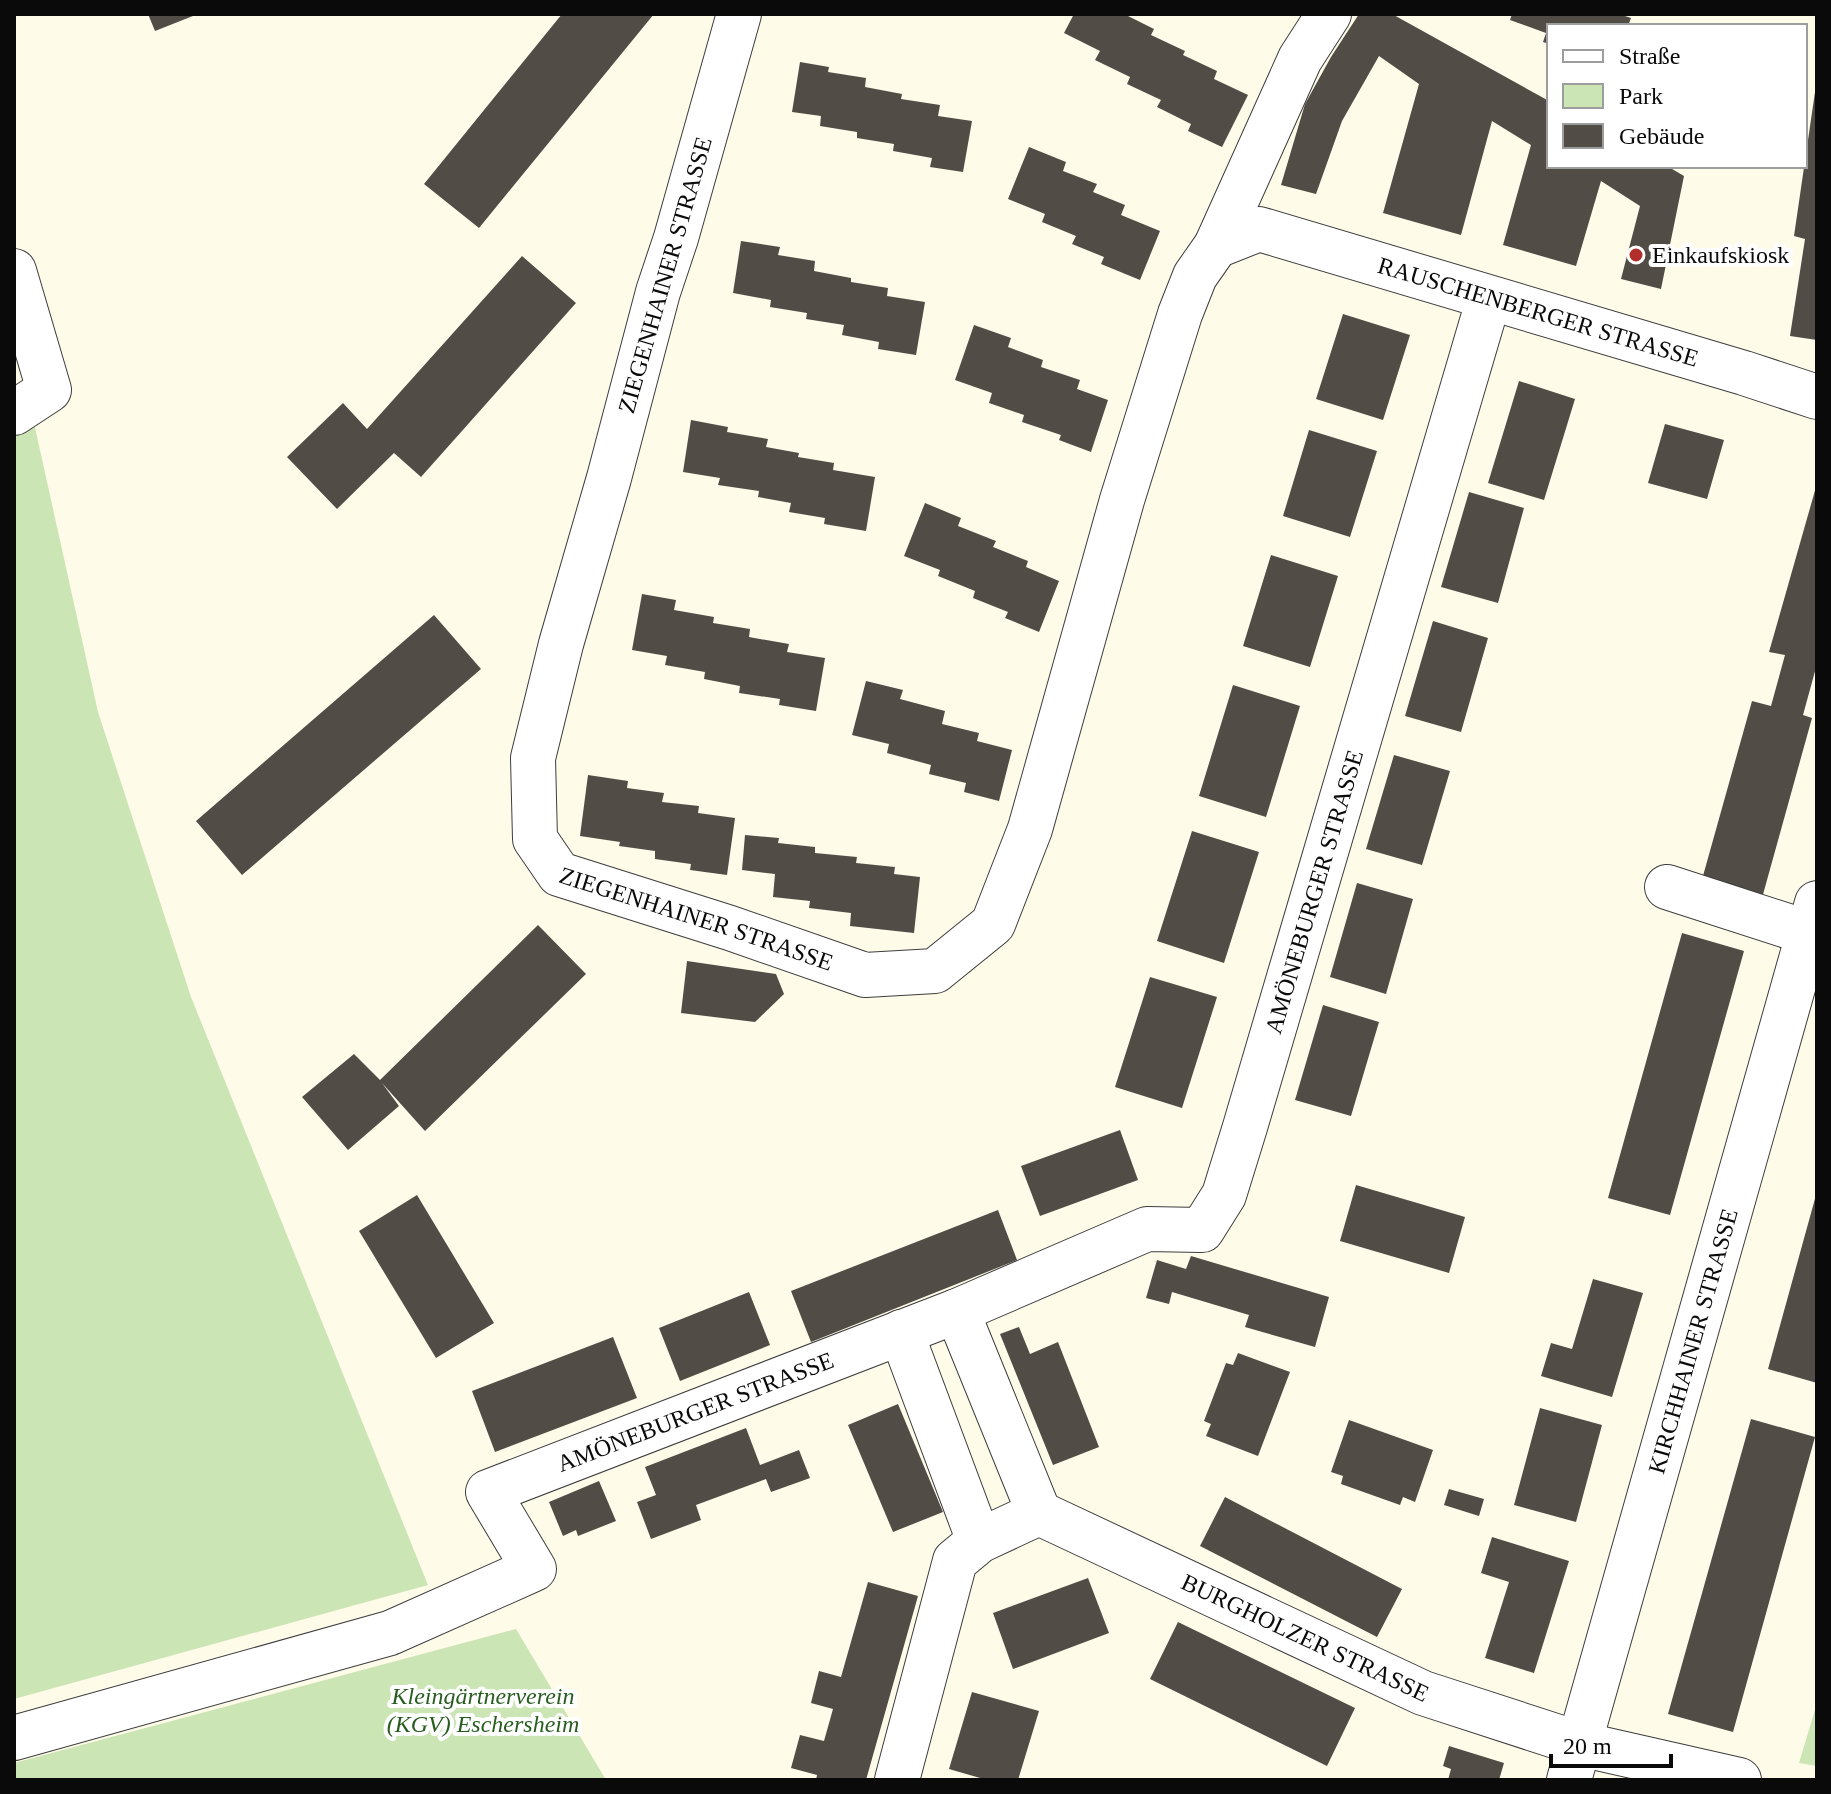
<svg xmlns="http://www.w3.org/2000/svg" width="1831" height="1794" font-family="'Times New Roman',serif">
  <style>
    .green { fill: #cbe5b5 }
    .building { fill: #524c47 }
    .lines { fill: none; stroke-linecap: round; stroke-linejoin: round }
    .minor-casing { stroke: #3d3d3d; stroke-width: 46 }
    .minor { stroke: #fff; stroke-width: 44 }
    .poi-dot { fill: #b22e2b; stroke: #fff; stroke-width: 3 }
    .labels { text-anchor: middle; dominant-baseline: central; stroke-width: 8; stroke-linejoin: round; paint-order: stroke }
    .poi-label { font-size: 24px; fill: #0a0a0a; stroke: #fff; text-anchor: start }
    .street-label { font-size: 24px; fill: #0a0a0a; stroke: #fff }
    .park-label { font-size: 24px; font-style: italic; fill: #285d1f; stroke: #fff }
  </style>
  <rect width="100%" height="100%" fill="#fefbe9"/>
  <path class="green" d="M34,423L98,712L191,997L428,1585L14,1699V438Z
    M516,1629L606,1780H14V1763Z
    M1817,1703V1766L1799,1763Z"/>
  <path class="building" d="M148,14H198L155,31Z
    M562,14H654L479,228L424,184Z
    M1074,14H1124L1154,29L1151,35L1185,51L1183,55L1217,71L1214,79L1248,95L1222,147L1188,131L1191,124L1157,107L1161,100L1127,84L1130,77L1095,60L1100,51L1064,33Z
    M1359,14H1392L1549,101V166H1667L1684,176L1661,289L1621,279L1640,206L1601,181L1576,266L1503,245L1531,145L1492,121L1461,235L1383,213L1419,84L1379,56L1342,121L1316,194L1281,185L1305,104L1331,57Z
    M1512,14H1619L1631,18L1628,26H1549V44L1543,42L1546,33L1510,20Z
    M800,62L829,67L828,72L866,78L865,87L902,94L901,99L940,105L938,116L972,121L963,172L930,167L932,158L893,151L894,144L857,138V132L820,126L821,116L792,112Z
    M1815,92H1817V340L1790,336L1805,239L1794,236Z
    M1029,147L1066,162L1063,171L1097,184L1093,192L1125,205L1121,215L1160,231L1140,280L1101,264L1104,257L1072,244L1076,236L1042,222L1045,214L1008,199Z
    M741,241L780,247L778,255L815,261L814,271L851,278V282L888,288L887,296L925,302L916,355L878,349L879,342L842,335L844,325L806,319L807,313L770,307L771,300L733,293Z
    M522,256L576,303L421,477L394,453L337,509L287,457L343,403L367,429Z
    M1343,314L1410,335L1383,420L1316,399Z
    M974,325L1011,338L1008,347L1043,360L1041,367L1080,380L1077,389L1108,400L1091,452L1059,440L1061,435L1022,422L1024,415L989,403L992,393L955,380Z
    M1519,381L1575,399L1544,500L1488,483Z
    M691,420L728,427L727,432L768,439L766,447L799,453L798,457L834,463L833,470L875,477L866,531L824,524L825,518L789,512L791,503L758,497L759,491L718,485L720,478L683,472Z
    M1665,424L1724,440L1707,499L1648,483Z
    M1309,430L1377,451L1350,537L1283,516Z
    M1816,487L1817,664L1803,715L1812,718L1762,898L1701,883L1752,701L1771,706L1785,655L1769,652Z
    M1469,492L1524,508L1498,603L1441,587Z
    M925,503L961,518L958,526L996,541L993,547L1028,561L1026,567L1059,581L1039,632L1005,618L1008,612L973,598L975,591L938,576L940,570L904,556Z
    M1271,555L1338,576L1310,667L1243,646Z
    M642,594L676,600L674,610L714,617L713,623L750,629L749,637L789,644L787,652L825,658L816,711L779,705L780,699L739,693L740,686L704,679L705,672L665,665L667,656L632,650Z
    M434,615L481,669L242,875L196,821Z
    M1433,621L1488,638L1461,732L1405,716Z
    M866,681L903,690L900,699L945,711L942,724L979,733L977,741L1012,750L999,801L964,792L966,783L929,774L931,765L887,753L889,744L852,735Z
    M1233,685L1300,706L1266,817L1199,796Z
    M1394,755L1450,771L1422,865L1366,849Z
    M588,775L628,781L627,788L664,793L662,802L699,806L698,813L735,818L727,875L690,870L691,864L655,859V851L619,846L620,842L580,836Z
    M1192,831L1259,852L1224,963L1157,941Z
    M745,835L779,838L778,843L815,847V853L857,857L856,863L895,867L894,874L920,877L914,933L850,926L851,913L809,908L810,901L773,897L775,874L742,870Z
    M1357,883L1413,899L1386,994L1330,977Z
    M538,925L586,974L425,1131L382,1083L399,1106L348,1150L302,1097L354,1054L380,1080Z
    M1682,933L1744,951L1670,1215L1608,1198Z
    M687,961L776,974L784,994L755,1022L681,1013Z
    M1150,977L1217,997L1182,1108L1115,1087Z
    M1323,1005L1379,1022L1351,1116L1295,1100Z
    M1120,1130L1138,1180L1040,1216L1021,1166Z
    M1356,1185L1465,1217L1449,1273L1340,1241Z
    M417,1195L494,1323L436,1358L359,1231Z
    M1816,1195H1817V1383L1768,1369Z
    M998,1210L1017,1260L811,1342L791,1291Z
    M1191,1256L1329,1297L1315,1347L1245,1327L1249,1315L1172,1292L1169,1304L1146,1298L1157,1260L1186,1269Z
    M1593,1279L1643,1293L1612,1397L1541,1376L1551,1343L1572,1349Z
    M749,1292L770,1345L680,1381L659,1328Z
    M1019,1327L1030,1354L1058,1342L1099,1447L1053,1465L1000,1334Z
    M613,1337L637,1398L495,1452L472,1391Z
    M1238,1353L1290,1372L1258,1456L1206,1436L1211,1424L1204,1421L1226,1363L1233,1365Z
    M898,1404L943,1512L893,1532L848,1425Z
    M1540,1408L1602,1425L1576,1522L1514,1505Z
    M1751,1419L1815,1437L1733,1732L1668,1714Z
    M1349,1420L1433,1450L1415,1502L1403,1497L1400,1505L1341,1484L1343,1476L1331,1472Z
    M746,1428L760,1465L799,1450L810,1478L771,1492L766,1479L696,1505L701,1520L651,1539L637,1502L656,1495L645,1467Z
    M599,1481L616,1521L578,1536L576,1530L563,1536L549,1502Z
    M1449,1489L1484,1499L1479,1516L1444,1505Z
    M1225,1497L1402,1589L1377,1637L1200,1546Z
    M1492,1537L1569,1561L1534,1673L1485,1658L1509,1582L1481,1573Z
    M1088,1578L1109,1633L1013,1669L993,1613Z
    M868,1582L918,1596L866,1780H816L817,1775L791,1768L800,1735L824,1741L833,1709L811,1703L819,1671L841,1677Z
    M1178,1622L1355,1708L1327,1766L1150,1679Z
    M972,1692L1039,1711L1018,1780H987L949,1769Z
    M1449,1746L1504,1763L1499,1780H1448L1451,1769L1443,1766Z"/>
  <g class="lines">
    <g class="minor-casing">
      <g id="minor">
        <path id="s1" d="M739,14L676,238L658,292L609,478L561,644L533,758L535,839L559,874L730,928L865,975L935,971L993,924L1030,829L1122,500L1180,314L1195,276L1216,246L1259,229L1744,373L1817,397"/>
        <path d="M1216,246L1300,59L1329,14"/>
        <path d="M14,271L49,390L14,413"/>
        <path d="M1667,887L1809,933"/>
        <path d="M957,1311L1039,1513"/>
        <path d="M901,1332L979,1541"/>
        <path id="s2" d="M1039,1513L1423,1693L1580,1744L1739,1780"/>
        <path id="s3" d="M14,1738L390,1633L534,1569L488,1492L957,1311L1147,1229L1202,1230L1224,1195L1245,1127L1489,298"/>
        <path d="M897,1780L955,1561L979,1541L1039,1513"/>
        <path id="s4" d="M1569,1780L1817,903"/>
      </g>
    </g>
    <use href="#minor" class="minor"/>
  </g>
  <circle class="poi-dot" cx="1636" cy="255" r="8"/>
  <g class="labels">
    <g class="poi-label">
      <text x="1652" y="255">Einkaufskiosk</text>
    </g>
    <g class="street-label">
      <text transform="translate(665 275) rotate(-74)">ZIEGENHAINER STRASSE</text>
      <text stroke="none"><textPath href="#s1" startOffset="2416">RAUSCHENBERGER STRASSE</textPath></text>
      <text stroke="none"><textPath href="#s3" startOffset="1760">AMÖNEBURGER STRASSE</textPath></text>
      <text stroke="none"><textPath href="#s1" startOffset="1040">ZIEGENHAINER STRASSE</textPath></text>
      <text stroke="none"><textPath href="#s4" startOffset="456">KIRCHHAINER STRASSE</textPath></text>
      <text stroke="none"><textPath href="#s3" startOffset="860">AMÖNEBURGER STRASSE</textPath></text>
      <text stroke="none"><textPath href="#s2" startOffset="294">BURGHOLZER STRASSE</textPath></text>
    </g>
    <g class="park-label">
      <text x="483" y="1696">Kleingärtnerverein<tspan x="483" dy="28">(KGV) Eschersheim</tspan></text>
    </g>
  </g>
  <rect width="1831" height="1794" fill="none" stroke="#0a0a0a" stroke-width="32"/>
  <rect x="1547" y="24" width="260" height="144" fill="#ffffff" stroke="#9d9d9d" stroke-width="2"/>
  <rect x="1563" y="50" width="40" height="12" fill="#ffffff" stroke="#9d9d9d" stroke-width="2"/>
  <text x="1619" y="64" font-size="24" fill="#0a0a0a">Straße</text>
  <rect x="1563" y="84" width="40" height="24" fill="#cbe5b5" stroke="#9d9d9d" stroke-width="2"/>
  <text x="1619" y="104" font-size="24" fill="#0a0a0a">Park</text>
  <rect x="1563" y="124" width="40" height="24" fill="#524c47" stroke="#9d9d9d" stroke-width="2"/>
  <text x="1619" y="144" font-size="24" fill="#0a0a0a">Gebäude</text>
  <path d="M1551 1754v12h120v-12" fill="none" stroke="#0a0a0a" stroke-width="4"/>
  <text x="1563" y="1754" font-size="24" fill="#0a0a0a" stroke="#ffffff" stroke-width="6" paint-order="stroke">20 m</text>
</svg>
